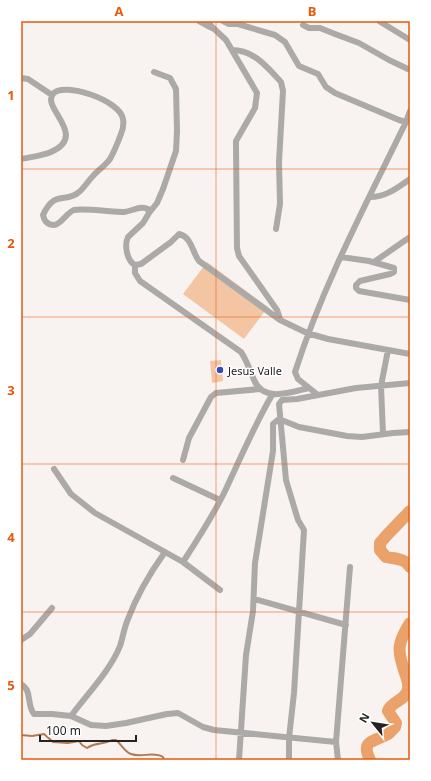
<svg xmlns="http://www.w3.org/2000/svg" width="431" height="781" font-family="'Noto Sans',sans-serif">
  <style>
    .green { fill: #f4c5a3 }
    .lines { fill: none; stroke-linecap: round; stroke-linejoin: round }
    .stream { stroke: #af7b54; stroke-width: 2 }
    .river { stroke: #eaa16a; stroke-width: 12 }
    .minor { stroke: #acaaa9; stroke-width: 6 }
    .grid { fill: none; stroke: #e8590c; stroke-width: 1; stroke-opacity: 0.55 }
    .poi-dot { fill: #2e4cbc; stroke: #fff; stroke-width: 1.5 }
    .labels { text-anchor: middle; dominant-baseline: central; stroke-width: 3; stroke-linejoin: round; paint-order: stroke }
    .poi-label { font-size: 11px; fill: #242322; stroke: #fff; text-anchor: start }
    .neatline { fill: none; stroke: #e8590c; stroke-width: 1.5 }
    .grid-label { font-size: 13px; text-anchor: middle; font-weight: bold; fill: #e8590c }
  </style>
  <rect width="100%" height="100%" fill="#f8f3f0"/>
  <path class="green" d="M207,262L268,307L244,339L183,294Z
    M221,360L223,381L212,383L210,361Z"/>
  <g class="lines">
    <path class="stream" d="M21,735L32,736L44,734L53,742L68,743L79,741L82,745L87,748C98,741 102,746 112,740H116C121,744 125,752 131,754C141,758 154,751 163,757L164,760"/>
    <path class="river" d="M410,511L387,535L380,543V550L386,557C395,559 405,558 410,567
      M370,760C360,739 375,742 388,734C391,732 393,729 395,727L396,723L388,711C391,701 406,701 408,689C409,683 407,679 405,673C397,650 397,644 410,623"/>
    <path class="minor" d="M199,21L212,28
      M210,21V25L226,40L257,93L255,108L236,141V146L237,248L239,256L277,310L280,319
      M223,21L229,24H238L275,35L285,42L299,66L318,74L326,87L335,93L399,120L406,122L410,111
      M379,21L410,40
      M303,25L309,28H320L335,34L359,43L389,60L410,70
      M232,50C254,50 267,67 281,82L283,91L279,162L280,204L276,229
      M21,78L28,79L52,95
      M21,159C30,157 42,156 51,152C89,135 41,108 53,94C63,81 120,100 123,119C124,124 123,129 121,134C118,142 114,152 110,159C105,166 98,170 93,176C88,181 84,188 79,192C66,204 55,189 43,215C44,220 47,225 54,225C62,224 66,213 74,210C82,208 114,212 124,212C133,211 140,205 148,209L149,213L143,223L128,237C124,245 127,261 135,265L141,264L171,242L179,234C192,237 192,252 199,261L280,320L307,333L328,339L410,354
      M370,197C386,197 397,188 410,179
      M149,213L157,203L163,189L176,151L177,131L176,89L170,78L154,72
      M341,257L369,261L394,268V272L390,274L360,281L356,285V288L359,291L410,300
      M374,262L410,237
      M135,265V273L140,281L241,352C247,361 250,370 254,380C264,403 291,392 309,388
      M318,395L298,379L295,372C323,285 366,204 406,122L410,120
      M383,434L381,386L388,350
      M183,460L189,438L211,397L216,393L260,389
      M54,469L71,494L95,513L183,562L220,590
      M173,478L220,500
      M165,552C150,573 137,595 128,619C124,628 123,637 120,646C110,671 87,694 71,716L91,725L106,726L126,723L167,714L178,713L203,727L214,730L336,742
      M183,562C198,539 213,516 225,491C240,459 254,426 272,395
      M254,599L346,625
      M21,640L30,634L52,608
      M21,684C33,691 26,705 34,714H52L71,716
      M239,760L246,655L253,611L255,563L273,451V424L279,419L299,427L347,436L362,437L393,433L410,432
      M289,760V738L294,693L304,530L298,520L286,480L279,404L282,400L297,399L356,388L410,383
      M338,760L336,742L350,567"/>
  </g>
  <path class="grid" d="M216,21V760M21,169H410M21,317H410M21,464H410M21,612H410"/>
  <circle class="poi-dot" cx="220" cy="370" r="4"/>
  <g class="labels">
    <g class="poi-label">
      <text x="228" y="370">Jesus Valle</text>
    </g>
  </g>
  <rect width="431" height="781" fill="none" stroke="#ffffff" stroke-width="44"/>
  <g transform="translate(373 723) rotate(300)" stroke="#ffffff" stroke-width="3" paint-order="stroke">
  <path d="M0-3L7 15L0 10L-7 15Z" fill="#242322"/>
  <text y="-6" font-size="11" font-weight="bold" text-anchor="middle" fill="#242322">N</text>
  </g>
  <path d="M40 735v6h96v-6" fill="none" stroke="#242322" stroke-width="2"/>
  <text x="46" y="735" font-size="12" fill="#242322" stroke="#ffffff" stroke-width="3" paint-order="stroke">100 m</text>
  <rect x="22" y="22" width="387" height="737" class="neatline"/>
  <g class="grid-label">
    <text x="119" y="16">A</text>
    <text x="312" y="16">B</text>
    <text x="11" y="100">1</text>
    <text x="11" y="248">2</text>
    <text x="11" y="395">3</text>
    <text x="11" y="542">4</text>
    <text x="11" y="690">5</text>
  </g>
</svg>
